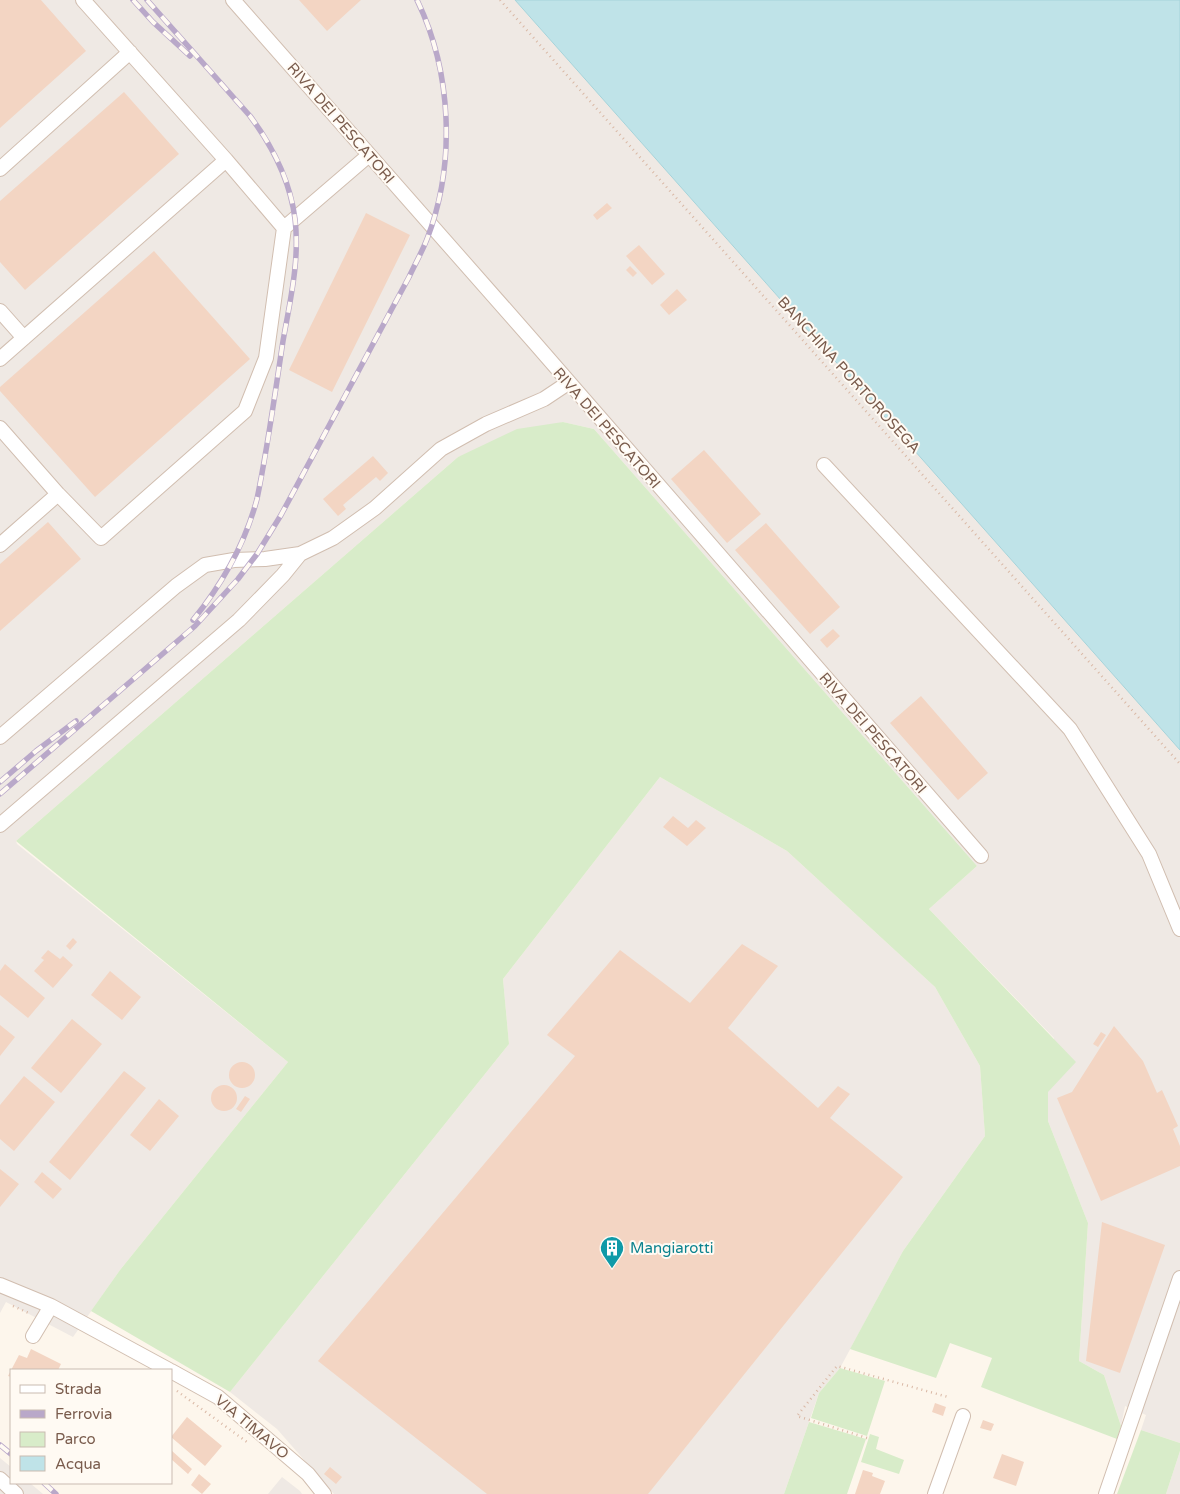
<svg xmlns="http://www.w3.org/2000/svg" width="1180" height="1494" font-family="'Varela Round',sans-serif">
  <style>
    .industrial { fill: #efe9e4 }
    .green { fill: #d8ecc9 }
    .water { fill: #bfe3e8; stroke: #a5d3da }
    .building { fill: #f3d5c3 }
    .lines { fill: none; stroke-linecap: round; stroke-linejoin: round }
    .minor-casing { stroke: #d1beb0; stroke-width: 16 }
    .path { stroke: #d9b8a5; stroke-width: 2.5; stroke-dasharray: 1 4; stroke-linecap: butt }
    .minor { stroke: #fff; stroke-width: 14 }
    .rail-casing { stroke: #b9a8c9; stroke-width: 5.5 }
    .rail { stroke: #fffaf3; stroke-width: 4; stroke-dasharray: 11; stroke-linecap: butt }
    .labels { text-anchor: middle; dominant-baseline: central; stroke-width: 4; stroke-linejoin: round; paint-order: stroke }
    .street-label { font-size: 15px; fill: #7a5c4d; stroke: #fffaf3 }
    .culture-label { font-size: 15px; fill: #0d838f; stroke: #fffaf3; text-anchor: start }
  </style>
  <rect width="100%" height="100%" fill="#fdf6ec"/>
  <path class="industrial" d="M0,0H515L1180,750V1443L1141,1430L1146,1415L1125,1406L1121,1426L1104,1375L1079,1361L1088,1223L1048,1121V1092L1054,1038L929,909L977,866L594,429L563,422L458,457L16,841L17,844L288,1062L120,1270L73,1337L6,1302L0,1313Z
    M660,777L787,851L935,987L980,1066L985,1136L903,1251L840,1368L819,1393L784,1494H334L277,1429L230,1392L509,1044L503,979Z
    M1180,1451V1494H1166Z
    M0,1458L11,1467V1483H30L43,1494H0Z
    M282,1477L300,1491L302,1494H268Z"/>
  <path class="green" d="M563,422L594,429L977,866L929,909L1076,1062L1048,1092V1121L1088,1223L1079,1361L1104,1375L1121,1426L1117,1439L981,1387L992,1358L950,1343L936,1378L850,1349L903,1251L985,1136L980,1066L935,987L787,851L660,777L503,979L509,1044L230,1392L91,1311L120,1270L288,1062L16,841L458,457L517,429Z
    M840,1368L885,1381L867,1436L811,1418L819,1393Z
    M809,1422L866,1439L847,1494H784Z
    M1141,1430L1180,1443V1451L1166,1494H1117Z
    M870,1434L879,1437L876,1449L904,1460L899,1474L861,1462Z"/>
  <path class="water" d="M516,0H1180V750L515,0Z"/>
  <path class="building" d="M0,0H41L86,51L0,128Z
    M299,0H361L327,31Z
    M124,92L179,154L25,290L0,262V201Z
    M607,203L612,208L597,220L593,215Z
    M366,213L410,235L332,392L289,370Z
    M639,245L665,274L652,285L626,256Z
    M154,251L250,359L95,497L0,391V387Z
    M630,266L637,273L633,277L626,270Z
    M677,289L687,300L669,315L660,305Z
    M704,450L761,514L727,543L671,479Z
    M373,456L388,473L380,481L376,477L343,505L346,509L338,516L323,499Z
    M48,522L81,559L0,631V564Z
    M766,523L840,607L810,634L735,550Z
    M833,629L840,636L827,648L820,640Z
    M921,696L988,773L958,800L890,723Z
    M673,816L688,828L696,820L706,828L687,846L663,827Z
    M73,938L77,942L70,950L66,946Z
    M742,944L778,966L728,1028L818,1108L838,1086L850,1094L830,1118L903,1177L648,1494H487L318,1361L575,1056L547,1035L620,950L690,1003Z
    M48,950L60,959L63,956L73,965L53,988L34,971L44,960L41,958Z
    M5,964L45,998L28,1018L0,995V971Z
    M110,971L141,997L122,1020L91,995Z
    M72,1019L102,1044L61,1093L31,1068Z
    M0,1025L15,1037L0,1056Z
    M1114,1026L1143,1061L1157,1093L1162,1090L1178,1126L1173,1129L1180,1146V1166L1101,1201L1057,1098L1072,1092Z
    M1101,1032L1106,1035L1098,1047L1093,1044Z
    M229 1075a13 13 0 1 1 26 0a13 13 0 1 1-26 0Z
    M124,1071L146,1088L70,1180L49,1162Z
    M24,1076L55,1102L14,1151L0,1139V1105Z
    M211 1098a13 13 0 1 1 26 0a13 13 0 1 1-26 0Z
    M245,1096L250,1099L241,1112L236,1109Z
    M159,1099L179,1116L150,1151L130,1135Z
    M0,1169L19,1184L0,1207Z
    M42,1172L62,1189L53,1199L34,1182Z
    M1102,1222L1165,1245L1120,1373L1086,1361Z
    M31,1349L61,1364L58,1370H11V1377L8,1376L19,1355L27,1358Z
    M935,1403L946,1407L943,1416L932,1412Z
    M187,1417L222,1446L205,1466L171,1437Z
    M983,1420L994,1424L991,1431L980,1428Z
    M171,1450L192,1469L188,1474L171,1459Z
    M1002,1454L1024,1462L1016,1486L993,1478Z
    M330,1467L342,1477L336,1484L324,1474Z
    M863,1470L873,1473L872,1476L885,1481L880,1494H855Z
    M199,1474L211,1484L202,1494L191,1485Z"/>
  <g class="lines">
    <g class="minor-casing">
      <path id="minor" d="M233,0L534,342L981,856
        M0,169L130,52
        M284,228L369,155
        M0,311L24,338
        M0,359L226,160
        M0,428L58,494L101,538L245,411L266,358L284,228L226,160L83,0
        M824,465L1070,729L1149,854L1180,929
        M0,545L58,494
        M0,737L176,586L205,565L234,560L265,559L300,554L333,538L375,508L441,449L486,424L544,399L568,383
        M0,825L239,620L283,575L300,554
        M0,1285L51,1306L169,1370
        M33,1336L51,1306
        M171,1371L218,1397L308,1474L324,1494
        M0,1479L16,1494
        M935,1494L963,1416
        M1106,1494L1180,1278"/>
    </g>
    <path class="path" d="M500,0L1180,764
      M13,1306L31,1314
      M177,1391L247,1442
      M867,1438L797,1416L837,1366L948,1397"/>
    <use href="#minor" class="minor"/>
    <g class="rail-casing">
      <path id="rail" d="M133,0L153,22L190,56
        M147,0L250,116C273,147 290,180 295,219C300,260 290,301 283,341C275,393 268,446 257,499C245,544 223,583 193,620
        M0,782L36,751L76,721
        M0,794L195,626L238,579L257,554L281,515L409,277C415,264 422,252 427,239C456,164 452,72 417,0
        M0,1445L11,1454
        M44,1483L56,1494"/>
    </g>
    <use href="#rail" class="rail"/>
  </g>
  <defs>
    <g id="building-pin" transform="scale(1.25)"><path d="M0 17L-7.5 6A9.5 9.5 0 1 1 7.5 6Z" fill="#0f9aa8" stroke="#fffaf3"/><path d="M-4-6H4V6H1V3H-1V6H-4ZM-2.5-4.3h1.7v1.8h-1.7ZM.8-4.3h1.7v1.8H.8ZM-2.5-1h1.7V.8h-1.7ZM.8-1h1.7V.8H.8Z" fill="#fff"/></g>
  </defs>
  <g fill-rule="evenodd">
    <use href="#building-pin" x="612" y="1248"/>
  </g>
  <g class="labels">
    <g class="street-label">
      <text transform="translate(341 123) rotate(49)">RIVA DEI PESCATORI</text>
      <text transform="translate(849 375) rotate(48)">BANCHINA PORTOROSEGA</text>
      <text transform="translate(607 428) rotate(49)">RIVA DEI PESCATORI</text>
      <text transform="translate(873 733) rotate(49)">RIVA DEI PESCATORI</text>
      <text transform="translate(252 1427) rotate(40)">VIA TIMAVO</text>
    </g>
    <g class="culture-label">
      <text x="630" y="1248">Mangiarotti</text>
    </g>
  </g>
  <rect x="10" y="1369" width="162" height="115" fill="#fffaf3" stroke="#cabbb1"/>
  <rect x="20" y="1385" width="25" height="8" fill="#ffffff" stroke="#cabbb1"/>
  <text x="55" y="1394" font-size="15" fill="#7a5c4d">Strada</text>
  <rect x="20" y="1410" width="25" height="8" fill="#b9a8c9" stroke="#cabbb1"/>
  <text x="55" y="1419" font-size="15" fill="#7a5c4d">Ferrovia</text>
  <rect x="20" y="1432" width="25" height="15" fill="#d8ecc9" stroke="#cabbb1"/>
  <text x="55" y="1444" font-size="15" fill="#7a5c4d">Parco</text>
  <rect x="20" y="1456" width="25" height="15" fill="#bfe3e8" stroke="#cabbb1"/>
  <text x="55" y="1469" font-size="15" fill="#7a5c4d">Acqua</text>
</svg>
